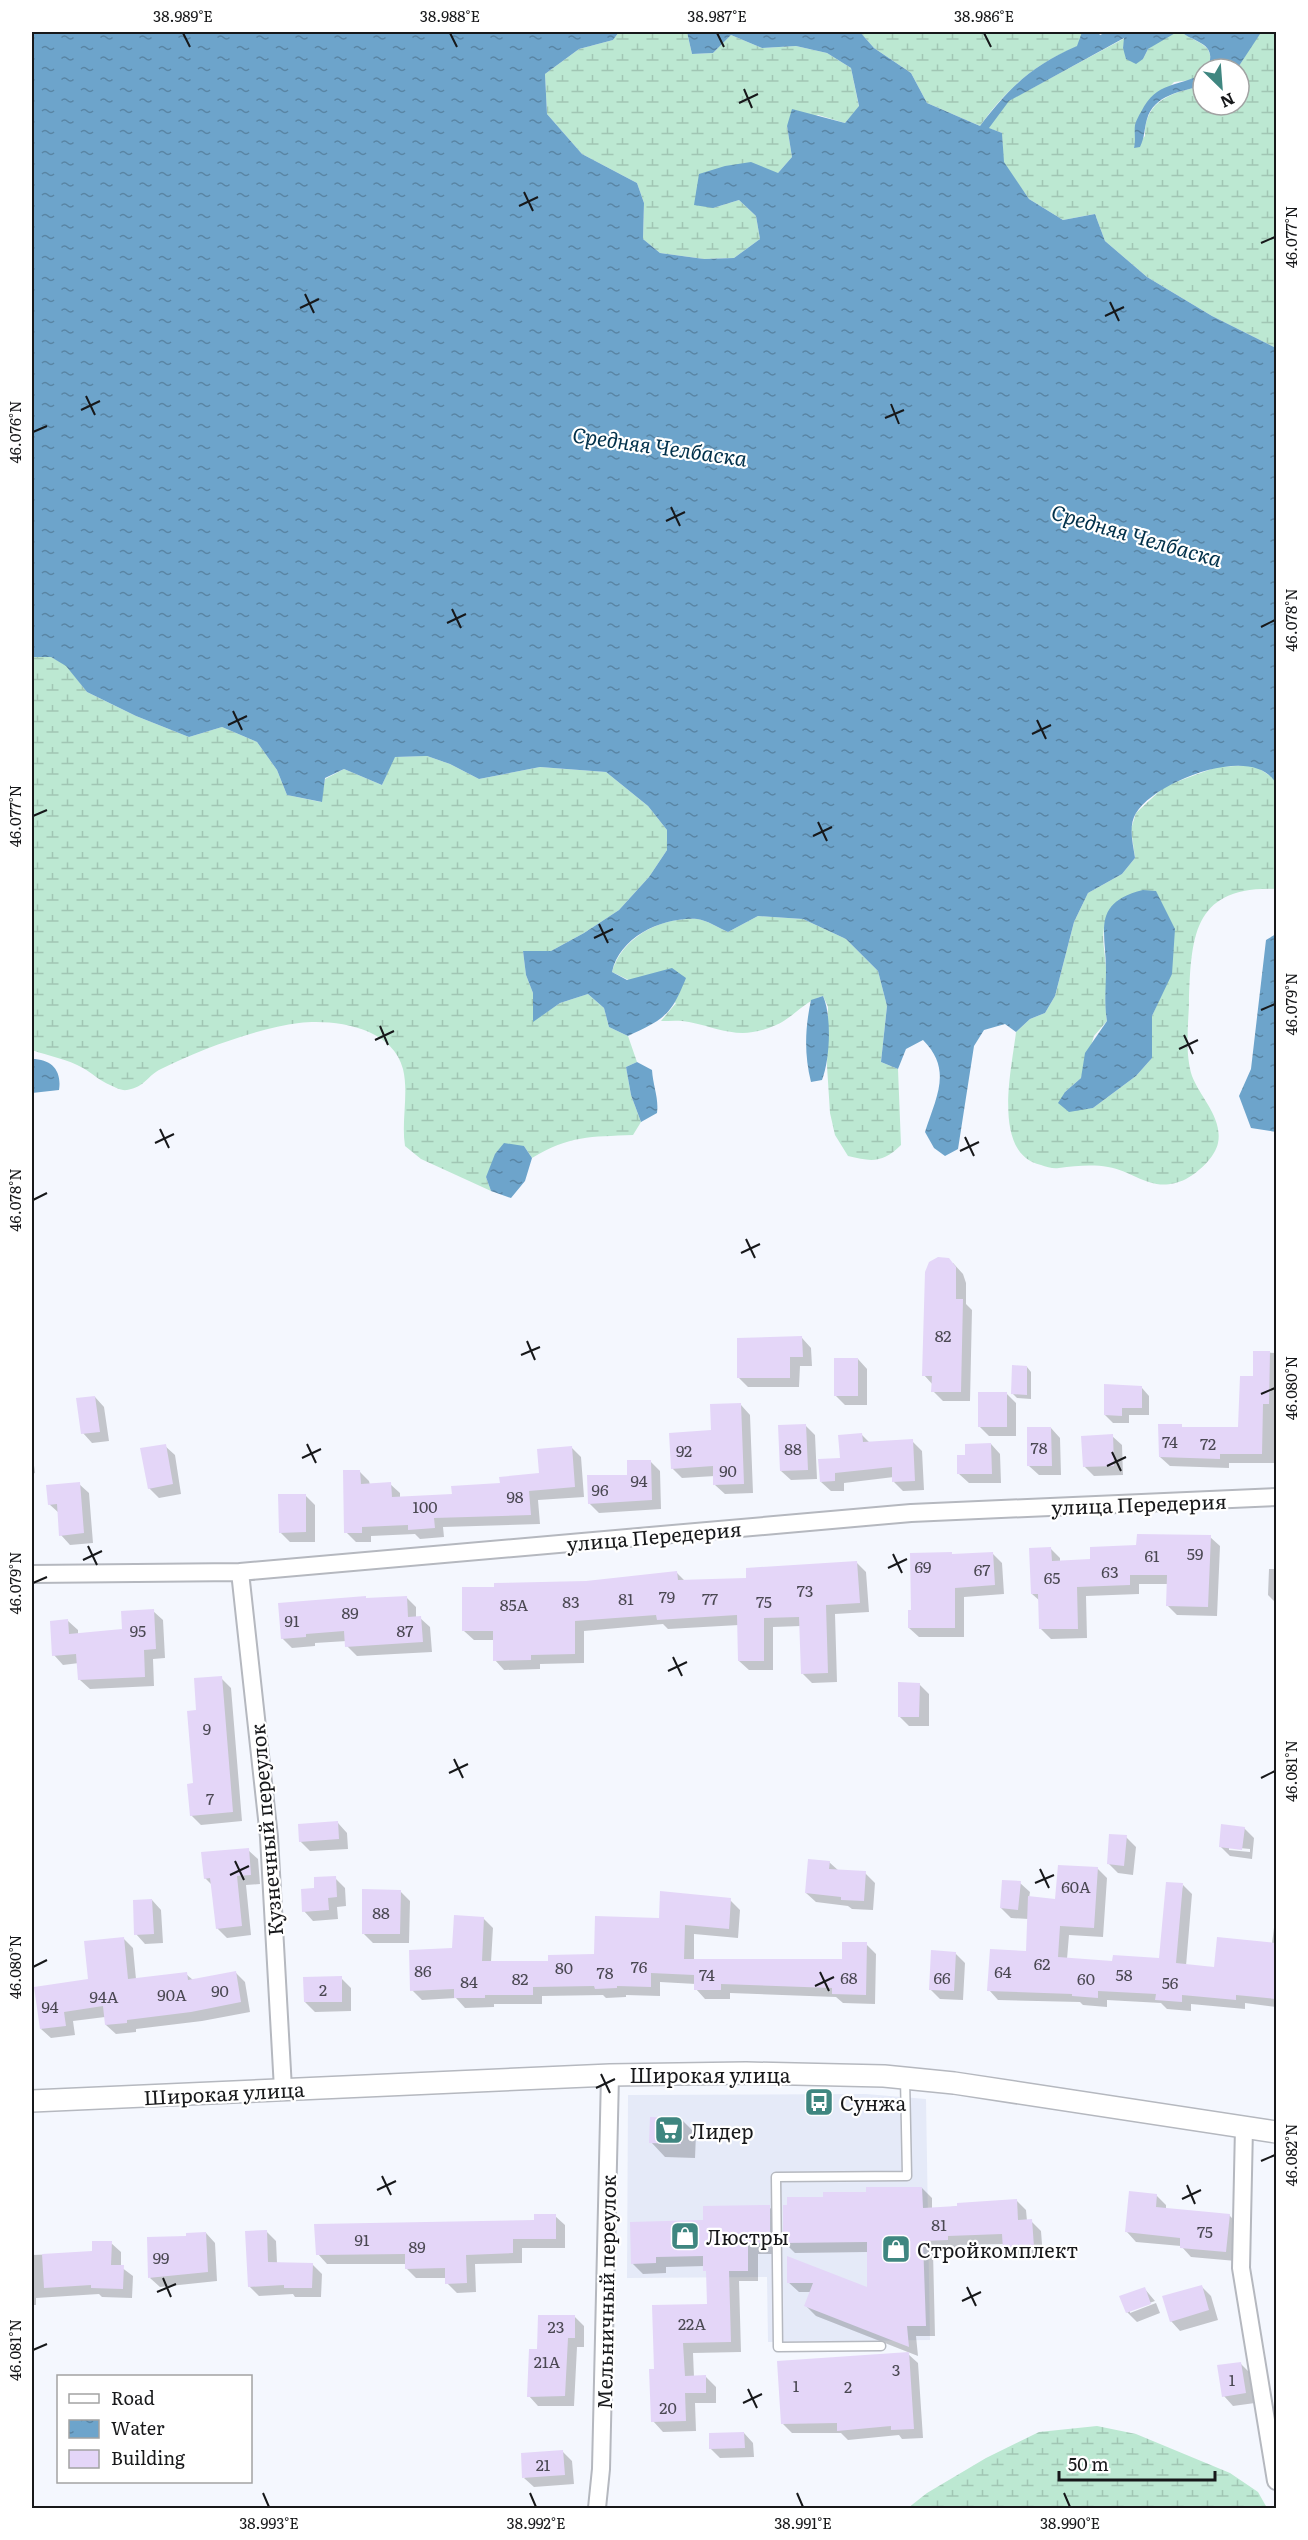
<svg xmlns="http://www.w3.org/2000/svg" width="1308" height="2540" font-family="Literata,serif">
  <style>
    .built { fill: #e5eaf8 }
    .wetland { fill: url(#wetland-marsh); fill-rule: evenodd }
    .water { fill: url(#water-ripples) }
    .shadow { fill: #0003; fill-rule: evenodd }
    .building { fill: #e4d6f8 }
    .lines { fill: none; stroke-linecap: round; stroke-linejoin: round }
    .service-casing { stroke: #b5b8bf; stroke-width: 11 }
    .minor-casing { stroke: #b5b8bf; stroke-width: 20 }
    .tertiary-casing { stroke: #b5b8bf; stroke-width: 24 }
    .service { stroke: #fff; stroke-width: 8 }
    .minor { stroke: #fff; stroke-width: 16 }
    .tertiary { stroke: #fff; stroke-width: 21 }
    .ticks { fill: none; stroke: #17181a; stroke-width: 2 }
    .labels { text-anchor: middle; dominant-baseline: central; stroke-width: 4.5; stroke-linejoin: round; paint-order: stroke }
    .number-label { font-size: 16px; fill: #4a4852 }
    .street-label { font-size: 20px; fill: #17181a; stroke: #fff }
    .poi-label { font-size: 20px; fill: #17181a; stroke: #fff; text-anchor: start }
    .water-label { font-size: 21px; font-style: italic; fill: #01304a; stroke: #fff }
    .neatline { fill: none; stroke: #17181a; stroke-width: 2 }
    .ticks-label { font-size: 15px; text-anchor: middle; fill: #17181a }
  </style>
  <defs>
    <pattern id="wetland-marsh" width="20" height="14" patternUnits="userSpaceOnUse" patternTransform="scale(1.5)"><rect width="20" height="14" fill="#bce8d2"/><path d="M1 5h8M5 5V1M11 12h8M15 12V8" fill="none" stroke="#a1c6b4"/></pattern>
    <pattern id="water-ripples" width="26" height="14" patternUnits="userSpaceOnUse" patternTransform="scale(1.5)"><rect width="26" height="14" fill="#6da4cb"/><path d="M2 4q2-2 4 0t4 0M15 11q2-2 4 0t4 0" fill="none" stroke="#5985a4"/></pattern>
  </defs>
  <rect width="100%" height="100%" fill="#f4f7fe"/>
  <path class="built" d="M866,2094L926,2099L930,2340L768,2342L767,2277L627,2278L628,2095Z"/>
  <path class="wetland" d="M619,32H687L692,54L713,53L731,35L762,48L796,46L827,53L851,68L859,107L845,123L818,115L787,126L792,157L778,173L713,208L739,200L756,216L760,239L734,258L704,259L660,253L643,239L644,203L637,183L582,154L547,114L545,74L579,49L613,40Z
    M860,32H1082L1078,46C1035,64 1007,88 980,126L927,103L911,73L874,48Z
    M1173,32H1181C1195,43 1219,44 1207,69H1203V73L1192,80L1174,82L1135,125L1137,139L1134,148L1145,136C1144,100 1173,92 1203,86V105H1239V69H1237L1260,32H1276V348L1212,316L1147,277L1105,241L1095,214L1063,220L1029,199L1003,162L1002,133L988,128L1008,101L1125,38L1123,48L1143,59L1148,49Z
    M32,657H51L66,665L87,692L136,716L189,737L222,727L257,742L277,770L287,795L321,802L325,779L344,769L382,785L394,757L427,756L450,764L479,779L540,767L606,772L648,806L667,830V850L649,877L619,910L584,933L551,951H523L526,975L533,993V1021L560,1003L588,994L604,1008L609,1027L628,1036L637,1062L626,1067L631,1095L641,1122L633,1135C590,1137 570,1135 532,1158L524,1146L486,1177L491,1191L421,1159L405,1146C401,1120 409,1094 403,1069C392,1027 335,1019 299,1023C258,1028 198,1050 161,1069C147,1076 145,1087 127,1090C121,1091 115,1087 110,1085C100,1081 92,1073 83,1068C68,1059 48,1056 32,1050Z
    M1254,765L1273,778L1276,784V889C1193,886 1191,936 1189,1004C1188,1027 1185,1054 1192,1076C1200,1097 1223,1118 1218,1143C1215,1157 1199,1172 1186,1179C1153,1195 1137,1172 1108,1167C1092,1164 1075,1166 1059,1168C1053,1169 1047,1167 1041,1165C991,1154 1012,1068 1016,1032L1030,1019L1045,1013L1055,996L1074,922L1088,893L1122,874L1135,858L1131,829L1136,813L1165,786L1217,767ZM1111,907L1160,998L1152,1016V1058L1136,1076L1093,1108L1069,1111L1065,1092L1081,1078L1094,1036L1107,1021C1104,1002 1107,986 1106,968C1104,940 1099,934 1111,907Z
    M758,916L803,919L846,939L878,971L887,1006L881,1062L898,1069L901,1145C883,1163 872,1162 848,1156L835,1135L830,1113L827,1066L828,1007L823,996C804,1001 793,1018 776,1025C740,1041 723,1029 689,1022C680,1020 670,1021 661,1021L676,1003L612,972C622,937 661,917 697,919C707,920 719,928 728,932Z
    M1097,2426L1136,2434L1230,2473L1258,2492L1267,2508H908L927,2493L986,2458L1039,2432Z"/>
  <path class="water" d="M32,32H619L613,40L579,49L545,74L547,114L582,154L637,183L644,203L643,239L660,253L704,259L734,258L760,239L756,216L739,200L713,208L694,205L699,174L725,166L751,162L778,173L792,157L787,126L792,109L845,123L859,106L851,68L827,53L796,46L762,48L731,35L713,53L692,54L687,32H860L874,48L911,73L927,103L980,126C1010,87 1031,66 1077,46L1082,32H1098L1100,35L1107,32H1177L1148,49L1143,59L1136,64L1126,59L1123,48L1124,38L1009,101L989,128L1002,133L1004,162L1029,199L1063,220L1095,214L1105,241L1147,277L1212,316L1276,348V784C1255,742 1155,781 1136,813C1128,826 1133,844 1135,858L1122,874L1088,893L1074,922L1055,996L1045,1013L1030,1019L1016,1032L1005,1024L984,1030L974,1046L958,1149L945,1156L934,1148L925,1132C936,1097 953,1070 923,1040L906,1049L898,1069L881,1062L887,1006L878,971L846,939L803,919L758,916L728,932C719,928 707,920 697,919C663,917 620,936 612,972L627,980L672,968L686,978C671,1016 664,1019 628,1036L609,1027L604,1008L588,994L560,1003L533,1022V993L526,975L523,951H551L584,933L619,910L649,877L667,850V830L648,806L606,772L540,767L479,779L450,764L427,756L395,757L382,785L344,769L325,778L322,802L287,795L277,770L257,742L222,727L189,737L136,716L87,692L66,666L51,657H32Z
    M1181,32H1260V34L1237,69H1207C1219,43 1195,43 1181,32Z
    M1203,73V86C1181,91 1154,95 1147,119C1144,129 1145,137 1140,147L1134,148C1136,139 1134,133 1135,125C1136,121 1139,115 1141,112C1157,80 1178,88 1203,73Z
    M1143,890L1156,891L1175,929L1172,974L1152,1016V1058L1136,1076L1093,1108L1069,1112L1058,1103L1065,1092L1081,1078L1085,1053L1107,1021C1104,1003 1106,988 1106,970C1106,931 1091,903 1143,890Z
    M1276,934V1132L1251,1128L1239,1096L1251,1069L1266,940Z
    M823,996C832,1016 830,1060 822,1080L811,1082C804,1054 805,1028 811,1000Z
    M32,1059C52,1059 62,1071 59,1090L32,1093Z
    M637,1062L652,1070C653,1086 659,1098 657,1113L641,1122L631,1095L626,1067Z
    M504,1143L524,1146L532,1158L525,1181L511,1198L491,1191L486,1177L495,1154Z"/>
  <path class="shadow" d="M953,1263L963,1274L966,1283V1304L972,1310L970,1401H943L933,1391V1385L924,1375Z
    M802,1338L811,1348L812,1366H800L799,1387H748L739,1378Z
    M1255,1352L1276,1353V1463H1229V1468L1170,1466L1160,1457L1181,1426L1184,1429L1239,1428L1254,1378Z
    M858,1359L867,1369V1405H845L835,1395Z
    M1027,1367L1031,1372V1399L1017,1398L1013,1394Z
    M1142,1388L1149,1396V1415H1129V1423H1113L1105,1415Z
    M1006,1393L1016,1403V1436H989L979,1426Z
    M95,1397L104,1407L109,1441L92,1443L83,1433Z
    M741,1405L750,1415L753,1493L725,1494L715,1485V1476L682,1478L672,1468Z
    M805,1425L815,1435L817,1479L791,1480L781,1471Z
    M1051,1428L1060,1438L1061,1475H1039L1029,1466Z
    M861,1434L870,1443L912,1441L922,1451L924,1490L903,1491L894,1482V1477L844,1483V1491H831L821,1482Z
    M1112,1436L1122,1445L1123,1475L1094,1476L1084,1466Z
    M991,1444L1000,1454L1001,1483H969L959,1474L967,1456Z
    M165,1446L175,1455L181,1494L159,1498L149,1488Z
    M571,1447L581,1457L584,1497L538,1500L540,1524L443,1527L444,1537L420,1539L415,1534L371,1536V1542H356L346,1532L360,1472L369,1481L370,1485L390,1484L400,1493V1498L453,1495L541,1475Z
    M32,1450L35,1473L32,1474Z
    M650,1461L660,1471L661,1509L599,1513L589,1503Z
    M79,1484L89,1493L93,1543L70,1545L61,1535L59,1513L49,1504Z
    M305,1495L315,1505V1542H290L280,1532Z
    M1210,1537L1220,1546L1217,1616L1177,1615L1167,1605L1168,1584H1139V1594L1086,1596L1087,1638L1051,1639L1041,1629L1040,1601L1032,1594L1050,1548L1060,1558V1562L1091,1561L1138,1547Z
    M992,1553L1002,1563L1004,1594L964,1597V1637H919L909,1628L912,1611L954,1556Z
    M856,1562L866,1572L869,1612L835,1614L837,1682L812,1683L802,1673L801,1626L773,1627V1670H749L739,1661V1625L668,1629L663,1624L584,1631V1663L540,1664V1669L504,1670L495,1660V1640H474L464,1631L495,1588L587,1583L677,1573L686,1582L748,1579Z
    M1269,1569H1276V1603L1268,1595Z
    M406,1597L416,1607V1618H420L430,1627L432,1652L357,1656L347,1646V1641L315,1643V1646L292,1648L282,1638L366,1598L368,1600Z
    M153,1611L163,1620L165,1658L153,1659L154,1686L90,1689L80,1680L79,1663L63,1665L54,1655L68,1621L78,1630V1634L123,1631Z
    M221,1678L231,1688L242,1821L201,1825L191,1815L195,1784L197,1712Z
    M919,1684L929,1694V1726H909L899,1716Z
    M338,1823L347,1833L348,1849L310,1851L300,1841Z
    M1244,1828L1254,1838L1252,1859L1230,1856L1220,1846ZM1229,1847L1250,1849V1852L1229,1850Z
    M1126,1837L1136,1847L1133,1875L1118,1873L1108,1863Z
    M248,1850L258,1859L260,1884L246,1885L251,1935L227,1938L217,1928L213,1886L205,1878Z
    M829,1862L839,1871L865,1873L875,1883L873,1910L852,1909L848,1906L816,1902L806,1893Z
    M1097,1868L1107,1878L1103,1937L1069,1935L1067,1959L1114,1962L1160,1960L1183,1885L1192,1894L1186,1966L1215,1968L1272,1944L1276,1911V2007L1245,2003V2009L1191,2004V2011L1167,2009L1161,2003L1107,2000V2007L1083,2005L1080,2002L998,2000L989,1990L1028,1952L1029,1919L1011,1918L1001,1908L1020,1883L1030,1892L1029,1898L1057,1901Z
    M335,1878L345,1888L346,1906L337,1907L338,1919L313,1921L304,1911L316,1889Z
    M400,1891L410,1901L409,1943H373L363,1933Z
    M152,1900L161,1910L163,1943L145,1944L136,1934Z
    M730,1900L740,1910L738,1938L694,1934V1960L844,1961L866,1944L876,1954L875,2004L843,2003L836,1997L730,1993V1999H705L696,1989V1984L660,1982V1996L626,1995V1997L606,1998L603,1995L542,1996V2004H494V2007L465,2008L456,1998L422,2000L412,1990L483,1918L493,1928L491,1962L549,1963L595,1956L660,1919Z
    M123,1938L133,1948L136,1979L186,1974L193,1980L236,1973L245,1982L250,2012L202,2021L136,2029V2032L116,2034L106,2025L105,2017L73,2021L75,2035L51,2038L41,2029L90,1980Z
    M955,1953L965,1963L963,2000L940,1999L930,1989Z
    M341,1978L351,1988V2011L315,2012L305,2002Z
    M681,2119L696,2134L695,2158L665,2157L651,2142Z
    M922,2188L932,2198V2209L1016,2200L1026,2210L1027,2221H1031L1041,2231L1043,2257L1015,2259L1004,2249V2244L958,2245V2250L933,2251L935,2336H916L918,2356L816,2316L806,2306L811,2292H799L788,2282V2258L869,2289L868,2252L795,2253L785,2243L825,2199Z
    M1156,2195L1166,2205V2210L1229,2215L1239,2225L1236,2261L1191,2257L1181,2246L1136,2242L1127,2232Z
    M769,2207L780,2217V2254H758V2281H739L741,2352L693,2353L694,2377H706L716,2387V2403H695L696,2431L663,2432L653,2421L655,2370L709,2305L708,2274L705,2266L666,2267V2273L643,2274L632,2263L704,2222Z
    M555,2216L565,2225V2248H522V2263L475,2264L476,2292L457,2293L447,2283V2278H416L406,2268V2264H327L318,2254L535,2222Z
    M266,2231L276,2241L277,2263L312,2264L322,2274L321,2297H295L293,2294L259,2296L249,2286Z
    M206,2233L215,2243L217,2281L160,2287L150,2278L188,2237Z
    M111,2243L121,2252V2267L133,2276L132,2298L102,2297L99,2294L36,2298V2305H32V2255L93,2253Z
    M1201,2286L1211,2296L1218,2320L1180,2331L1171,2321Z
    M1144,2288L1155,2301L1130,2310V2313L1156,2303L1160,2313L1137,2322L1127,2312Z
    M574,2316L584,2326V2347H577L574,2406H538L529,2396L539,2350Z
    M908,2354L918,2363L923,2438L902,2439L899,2435L848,2440L841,2433H792L783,2424Z
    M1240,2363L1250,2373L1255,2403L1233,2406L1224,2396Z
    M744,2433L753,2443L754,2457L720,2458L710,2448Z
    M562,2451L572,2461L574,2484L534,2487L524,2478Z"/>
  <path class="building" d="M938,1257L949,1258L956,1267V1299H963L961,1392H931L932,1376H922L925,1272L929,1262Z
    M802,1336L803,1357H790V1378H737V1338Z
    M1253,1351H1270L1269,1404H1263L1262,1454H1220V1459L1159,1457L1158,1424H1182V1427H1238L1240,1376H1253Z
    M834,1358H858V1396H834Z
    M1012,1365L1027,1366V1395L1011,1394Z
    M1104,1384L1142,1386V1408H1122V1416L1104,1415Z
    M978,1392H1007V1427H978Z
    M95,1396L100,1432L81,1434L76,1398Z
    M741,1403L744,1484L713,1485V1466L671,1469L669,1433L711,1430L710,1404Z
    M806,1424L808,1470L780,1471L778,1425Z
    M1027,1427H1051L1052,1466H1027Z
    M862,1433L863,1442L913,1439L915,1481L892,1482V1467L835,1473V1481L820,1482L818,1459L840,1458L838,1435Z
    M1113,1434L1114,1466L1083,1467L1081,1436Z
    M991,1443L992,1474H957V1455H965V1444Z
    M166,1444L173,1484L148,1489L140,1448Z
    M572,1446L575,1487L529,1491L531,1515L434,1518L435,1528L408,1530V1525L362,1527V1533H344L343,1470H360L361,1484L391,1482L392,1497L452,1494L451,1486L500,1483L499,1477L539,1473L537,1449Z
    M627,1460H651L652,1500L588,1504L587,1475H627Z
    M80,1482L84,1533L59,1536L57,1504L48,1505L46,1485Z
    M278,1494H306V1532L279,1533Z
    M1137,1534L1211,1535L1208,1607L1166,1606L1167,1575H1130V1585L1077,1587L1078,1629H1039L1038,1594H1031L1029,1548L1051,1547L1052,1561L1090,1559V1547L1136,1545Z
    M952,1552V1554L993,1552L995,1585L955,1588V1628H908V1610H911L910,1553Z
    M857,1561L860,1603L826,1605L828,1673L801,1674L799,1617L764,1618V1661H738L737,1615L657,1620L656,1615L575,1621V1654L531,1655V1660L493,1661V1631H462V1587H494V1583L586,1581L677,1571L678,1580L746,1578V1568Z
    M366,1596V1598L407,1596L408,1617L421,1616L423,1642L345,1647L344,1631L306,1634V1637L281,1639L278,1603Z
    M154,1609L156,1649L144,1650L145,1677L78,1680L76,1654L52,1656L50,1621L68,1619L69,1634L122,1629L121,1611Z
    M222,1676L233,1812L190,1816L187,1784L193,1783L187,1711L196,1710L194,1678Z
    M898,1682L920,1683L919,1717H898Z
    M338,1821L339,1839L299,1842L298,1824Z
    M1221,1824L1245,1827L1242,1850L1219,1847Z
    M1109,1834L1127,1835L1124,1866L1107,1864Z
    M249,1848L251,1875L237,1876L242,1926L216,1929L210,1878L204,1879L201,1852Z
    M808,1859L830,1861L829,1869L866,1871L864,1901L841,1900V1897L805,1893Z
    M1058,1865L1098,1867L1094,1928L1060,1926L1058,1957L1112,1961L1113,1955L1159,1958L1166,1882L1183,1883L1176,1963L1214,1967L1217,1937L1276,1943V1999L1236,1995V2000L1182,1995V2002L1155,2000L1156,1994L1098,1991V1998L1072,1996V1994L987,1991L990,1949L1026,1951L1028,1896L1055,1899Z
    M336,1876L337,1897L328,1898L329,1910L302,1912L301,1889L314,1888V1877Z
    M1002,1880L1021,1881L1018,1910L1000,1908Z
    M362,1889L401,1890L400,1934H362Z
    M660,1891L731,1898L729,1929L685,1925L684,1959H842V1942H867L866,1995L832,1994V1988L721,1984V1990H694V1975L651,1973V1987L617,1986V1988L595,1989L594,1986L533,1987V1995H485V1998H454V1989L410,1991L409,1950L452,1948L454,1915L484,1917L482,1961H548V1955L594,1954L595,1916L659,1918Z
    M152,1899L154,1934L134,1935L133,1900Z
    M124,1937L128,1979L187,1972L188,1980L236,1971L241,2002L191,2012L127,2020V2023L105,2025L103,2006L64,2012L66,2026L40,2029L34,1987L88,1979L84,1941Z
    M931,1950L956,1952L954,1991L929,1990Z
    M342,1976V2002H304L303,1977Z
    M650,2117L681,2118V2144L649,2143Z
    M866,2187H922L923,2208L957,2206V2203L1017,2199L1018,2220L1032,2219L1034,2247L1003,2250L1002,2234L948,2236V2240L923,2241L926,2326H907L909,2347L804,2306L813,2283H787V2256L867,2287V2242L783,2243V2205H787V2197H823V2192H866Z
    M1129,2191L1157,2194L1156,2207L1230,2214L1226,2252L1180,2248V2238L1125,2232Z
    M770,2205V2243L748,2244V2271H729L731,2342L683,2343L685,2376L706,2375V2393H685L686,2421L651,2422L649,2369H654L652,2305L707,2304L706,2271H703V2256L656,2257V2263L631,2264L630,2222L703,2220V2206Z
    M534,2214H556V2239H513V2253L466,2255L467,2283L445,2284V2268L405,2269V2254L316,2255L314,2224L534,2220Z
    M267,2230L268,2262L313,2263L312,2288H284V2285L248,2287L245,2231Z
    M206,2232L208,2272L148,2278L147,2237L186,2236V2233Z
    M92,2241H112L111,2265H124L123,2289L91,2288V2285L44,2288L42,2254L92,2251Z
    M1202,2285L1209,2310L1170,2322L1162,2296Z
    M1145,2287L1151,2304L1126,2313L1119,2296Z
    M538,2315H575V2338H568L565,2396L527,2397L529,2349H537Z
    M909,2352L914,2429L891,2430V2426L837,2431V2423L781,2424L777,2361Z
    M1241,2362L1246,2393L1222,2397L1217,2365Z
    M744,2432L745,2448L709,2449V2433Z
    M563,2450L565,2475L522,2478L521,2453Z"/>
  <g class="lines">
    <g class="service-casing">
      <path id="service" d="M881,2346L778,2347L776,2177L907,2176L905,2078"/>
    </g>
    <g class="minor-casing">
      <path id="minor" d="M240,1572L269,1837L283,2089
        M32,1574L240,1572L911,1513L1276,1497
        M1244,2127L1241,2268L1276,2481
        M597,2508L601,2469L610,2075"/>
    </g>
    <g class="tertiary-casing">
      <path id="tertiary" d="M32,2101L610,2075L746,2073L884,2076L954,2083L1276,2132"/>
    </g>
    <use href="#service" class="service"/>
    <use href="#minor" class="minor"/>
    <use href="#tertiary" class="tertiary"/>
  </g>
  <path class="ticks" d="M183,33L190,47M450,33L457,47M717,33L724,47M984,33L991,47M744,89L752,108M739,103L758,94M524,192L533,211M519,206L538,197M1261,243L1275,237M305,294L314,313M1110,302L1119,321M300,308L319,299M1105,316L1124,307M86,396L95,415M891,404L899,424M81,410L100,401M885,418L904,410M33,432L47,426M671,507L680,526M666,521L685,512M452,609L461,628M447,623L466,614M1261,627L1275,620M233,711L242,730M1037,720L1046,739M228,725L247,716M1032,734L1051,725M33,816L47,810M818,822L827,841M813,836L832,827M599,924L608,943M594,938L613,929M1261,1010L1275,1004M380,1026L388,1045M1184,1035L1193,1054M375,1040L394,1031M1179,1049L1198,1040M160,1129L169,1148M965,1137L974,1156M155,1143L174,1134M960,1151L979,1142M33,1200L47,1193M746,1239L755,1258M741,1253L760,1244M527,1341L535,1360M521,1355L540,1347M1261,1394L1275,1388M307,1444L316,1463M1112,1452L1121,1471M302,1458L321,1449M1107,1466L1126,1457M88,1546L97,1565M893,1554L902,1573M83,1560L102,1551M888,1568L907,1559M33,1583L47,1577M673,1657L682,1676M668,1671L687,1662M454,1759L463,1778M449,1773L468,1764M1261,1778L1275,1771M235,1861L244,1880M1040,1869L1049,1888M230,1875L249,1866M1035,1883L1054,1875M33,1967L47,1960M820,1972L829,1991M815,1986L834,1977M601,2074L610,2093M596,2088L615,2079M1261,2161L1275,2155M382,2176L391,2195M1187,2185L1195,2204M377,2190L396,2181M1182,2199L1201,2190M163,2278L171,2297M967,2287L976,2306M157,2292L176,2284M962,2301L981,2292M33,2350L47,2344M748,2389L757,2408M743,2403L762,2394M263,2493L269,2507M530,2493L536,2507M797,2493L803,2507M1064,2493L1070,2507"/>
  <defs>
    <g id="bus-square" transform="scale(1.5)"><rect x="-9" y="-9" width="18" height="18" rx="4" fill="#3f8680" stroke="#fff"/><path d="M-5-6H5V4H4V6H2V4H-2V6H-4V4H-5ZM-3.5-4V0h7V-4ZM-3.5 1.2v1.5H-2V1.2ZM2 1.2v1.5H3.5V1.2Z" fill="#fff"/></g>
    <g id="supermarket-square" transform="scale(1.5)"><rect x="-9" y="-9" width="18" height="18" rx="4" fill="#3f8680" stroke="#fff"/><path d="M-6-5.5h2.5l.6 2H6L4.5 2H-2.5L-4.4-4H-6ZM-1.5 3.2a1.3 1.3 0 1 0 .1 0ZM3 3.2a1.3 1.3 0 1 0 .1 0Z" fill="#fff"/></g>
    <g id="shop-square" transform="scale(1.5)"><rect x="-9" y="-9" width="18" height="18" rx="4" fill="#3f8680" stroke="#fff"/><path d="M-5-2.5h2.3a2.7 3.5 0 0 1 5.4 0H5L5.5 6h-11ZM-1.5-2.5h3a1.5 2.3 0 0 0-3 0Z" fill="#fff"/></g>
  </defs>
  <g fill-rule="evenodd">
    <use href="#bus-square" x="819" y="2102"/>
    <use href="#supermarket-square" x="669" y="2130"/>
    <use href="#shop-square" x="685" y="2236"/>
    <use href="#shop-square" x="896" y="2249"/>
  </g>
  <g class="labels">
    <g class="number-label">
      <text x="943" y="1335">82</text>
      <text x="1170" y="1441">74</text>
      <text x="1208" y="1443">72</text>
      <text x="1039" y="1447">78</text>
      <text x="793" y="1448">88</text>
      <text x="684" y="1450">92</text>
      <text x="728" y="1470">90</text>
      <text x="639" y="1480">94</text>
      <text x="600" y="1489">96</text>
      <text x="515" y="1496">98</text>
      <text x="425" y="1506">100</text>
      <text x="1195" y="1553">59</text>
      <text x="1152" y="1555">61</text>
      <text x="923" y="1566">69</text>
      <text x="982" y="1569">67</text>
      <text x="1110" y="1571">63</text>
      <text x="1052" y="1577">65</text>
      <text x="805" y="1590">73</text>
      <text x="667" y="1596">79</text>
      <text x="626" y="1598">81</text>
      <text x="710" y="1598">77</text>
      <text x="571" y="1601">83</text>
      <text x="764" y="1601">75</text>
      <text x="514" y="1604">85А</text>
      <text x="350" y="1612">89</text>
      <text x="292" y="1620">91</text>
      <text x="138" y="1630">95</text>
      <text x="405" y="1630">87</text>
      <text x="207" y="1728">9</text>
      <text x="210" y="1798">7</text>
      <text x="1076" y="1886">60А</text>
      <text x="381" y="1912">88</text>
      <text x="1042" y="1963">62</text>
      <text x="639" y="1966">76</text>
      <text x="564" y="1967">80</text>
      <text x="423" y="1970">86</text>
      <text x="1003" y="1971">64</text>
      <text x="605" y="1972">78</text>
      <text x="707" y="1974">74</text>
      <text x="1124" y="1974">58</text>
      <text x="849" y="1977">68</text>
      <text x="942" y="1977">66</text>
      <text x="520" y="1978">82</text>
      <text x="1086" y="1978">60</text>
      <text x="469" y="1981">84</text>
      <text x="1170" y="1982">56</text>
      <text x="323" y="1989">2</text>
      <text x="220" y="1990">90</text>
      <text x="172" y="1994">90А</text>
      <text x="104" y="1996">94А</text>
      <text x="50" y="2006">94</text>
      <text x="939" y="2224">81</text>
      <text x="1205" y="2231">75</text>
      <text x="362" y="2239">91</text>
      <text x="417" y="2246">89</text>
      <text x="161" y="2257">99</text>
      <text x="692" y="2323">22А</text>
      <text x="556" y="2326">23</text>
      <text x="547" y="2361">21А</text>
      <text x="896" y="2369">3</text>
      <text x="1232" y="2379">1</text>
      <text x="796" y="2385">1</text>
      <text x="848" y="2386">2</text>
      <text x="668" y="2407">20</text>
      <text x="543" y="2464">21</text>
    </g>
    <g class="street-label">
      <text transform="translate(1139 1503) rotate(-2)">улица Передерия</text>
      <text transform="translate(654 1535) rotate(-5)">улица Передерия</text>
      <text transform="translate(265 1830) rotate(-95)">Кузнечный переулок</text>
      <text x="710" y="2074">Широкая улица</text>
      <text transform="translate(224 2092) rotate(-3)">Широкая улица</text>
      <text transform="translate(605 2292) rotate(-89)">Мельничный переулок</text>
    </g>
    <g class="poi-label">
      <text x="840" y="2102">Сунжа</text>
      <text x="690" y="2130">Лидер</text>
      <text x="706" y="2236">Люстры</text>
      <text x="917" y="2249">Стройкомплект</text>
    </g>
    <g class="water-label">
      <text transform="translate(660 445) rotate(8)">Средняя Челбаска</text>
      <text transform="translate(1137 534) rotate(16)">Средняя Челбаска</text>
    </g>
  </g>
  <rect width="1308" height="2540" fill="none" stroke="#ffffff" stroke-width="66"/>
  <rect x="57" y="2375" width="195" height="108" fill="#ffffff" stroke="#a2a3a3" stroke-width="1.5"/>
  <rect x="69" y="2394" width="30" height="9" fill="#ffffff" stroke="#a2a3a3" stroke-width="1.5"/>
  <text x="111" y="2405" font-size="18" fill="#17181a">Road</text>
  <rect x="69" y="2420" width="30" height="18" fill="url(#water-ripples)" stroke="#a2a3a3" stroke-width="1.5"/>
  <text x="111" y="2435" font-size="18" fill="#17181a">Water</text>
  <rect x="69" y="2450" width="30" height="18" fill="#e4d6f8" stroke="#a2a3a3" stroke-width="1.5"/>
  <text x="111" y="2465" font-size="18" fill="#17181a">Building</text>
  <g transform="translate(1221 87) rotate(155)"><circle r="28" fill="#ffffff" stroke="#a2a3a3" stroke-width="1.5"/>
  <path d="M0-4.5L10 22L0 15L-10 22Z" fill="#3f8680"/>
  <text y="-9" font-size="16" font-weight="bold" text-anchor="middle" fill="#17181a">N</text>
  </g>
  <path d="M1059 2471v9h156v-9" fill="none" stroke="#17181a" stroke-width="3"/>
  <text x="1068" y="2471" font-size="18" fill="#17181a" stroke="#ffffff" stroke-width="4.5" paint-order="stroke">50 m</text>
  <rect x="33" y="33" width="1242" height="2474" class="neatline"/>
  <g class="ticks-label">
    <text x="183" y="22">38.989°E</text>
    <text x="450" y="22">38.988°E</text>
    <text x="717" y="22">38.987°E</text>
    <text x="984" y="22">38.986°E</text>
    <text transform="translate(1292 237) rotate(-90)" y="5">46.077°N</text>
    <text transform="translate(16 432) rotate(-90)" y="5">46.076°N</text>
    <text transform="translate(1292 620) rotate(-90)" y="5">46.078°N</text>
    <text transform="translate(16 816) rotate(-90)" y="5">46.077°N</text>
    <text transform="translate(1292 1004) rotate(-90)" y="5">46.079°N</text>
    <text transform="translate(16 1200) rotate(-90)" y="5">46.078°N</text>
    <text transform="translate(1292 1388) rotate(-90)" y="5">46.080°N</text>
    <text transform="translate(16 1583) rotate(-90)" y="5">46.079°N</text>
    <text transform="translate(1292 1771) rotate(-90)" y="5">46.081°N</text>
    <text transform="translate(16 1967) rotate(-90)" y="5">46.080°N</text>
    <text transform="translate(1292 2155) rotate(-90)" y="5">46.082°N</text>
    <text transform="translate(16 2350) rotate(-90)" y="5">46.081°N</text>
    <text x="269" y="2529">38.993°E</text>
    <text x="536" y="2529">38.992°E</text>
    <text x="803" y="2529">38.991°E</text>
    <text x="1070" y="2529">38.990°E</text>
  </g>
</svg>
